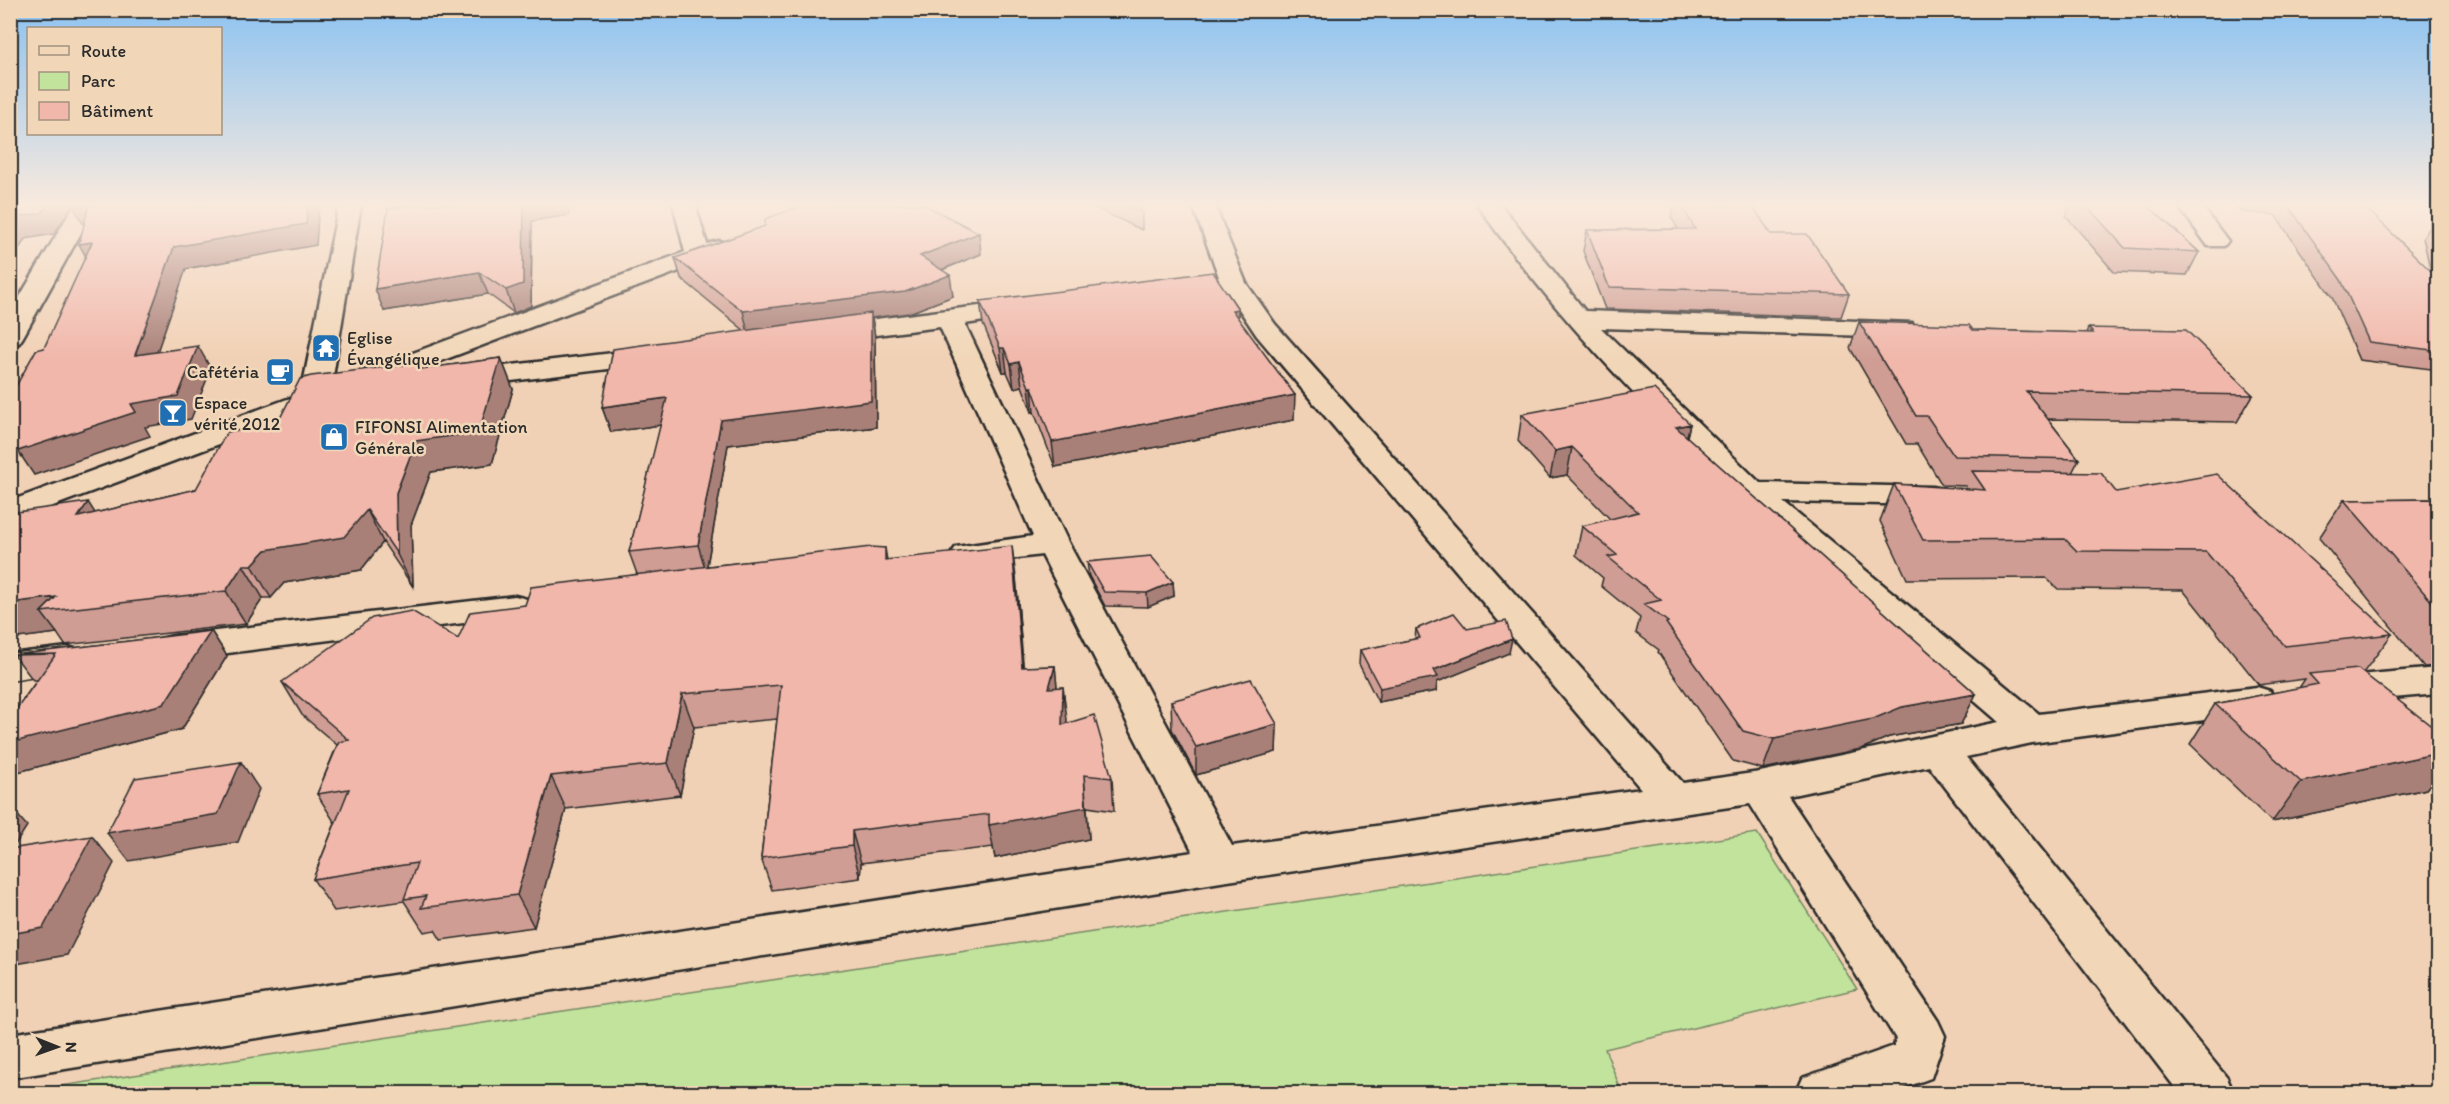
<svg xmlns="http://www.w3.org/2000/svg" width="2449" height="1104" font-family="Itim,sans-serif">
  <style>
    .green { fill: #c1e39c; stroke: #768764; stroke-width: 1.5 }
    .lines { fill: none; stroke-linecap: round; stroke-linejoin: round }
    .street-casing { stroke: #2b2b2b; stroke-width: 5 }
    .street { fill: #f1d7b8; fill-rule: evenodd }
    .wall { fill: #cf9d93; stroke: #2b2b2b; stroke-width: 1.5 }
    .shaded-wall { fill: #a98078; stroke: #2b2b2b; stroke-width: 1.5 }
    .building { fill: #f1b7ab; stroke: #2b2b2b; stroke-width: 1.5 }
    .labels { text-anchor: middle; dominant-baseline: central; stroke-width: 5; stroke-linejoin: round; paint-order: stroke }
    .poi-label { font-size: 18px; fill: #2b2b2b; stroke: #f1d7b8; text-anchor: start }
  </style>
  <rect width="100%" height="100%" fill="#f1d1b5"/>
  <filter id="ink" filterUnits="userSpaceOnUse"><feTurbulence type="fractalNoise" baseFrequency=".0167" numOctaves="2"/><feDisplacementMap in="SourceGraphic" scale="12" xChannelSelector="R" yChannelSelector="G"/><feConvolveMatrix kernelMatrix="1 2 1 2 8 2 1 2 1" color-interpolation-filters="sRGB"/></filter>
  <g filter="url(#ink)">
    <path class="green" d="M1757,833L1857,989L1605,1049L1622,1093H14Z"/>
    <g class="lines">
      <g class="street-casing">
        <path id="street" d="M75,204H97L23,337L19,343L10,345V313Z
          M339,204H361L332,383L685,252L673,204H695L707,244L719,241L727,243L731,248L727,253L351,395L347,400L327,404L10,522V501L301,394Z
          M1192,204H1214L1246,283L1275,324L1683,783L1760,772L1999,722C1814,562 1617,407 1477,204H1500L1585,311L1912,323L1916,329L1912,335L1903,337L1601,328L1760,483L1933,487L1944,489L1949,496L1944,503L1933,505L1783,502L2039,714L2257,687L2270,691L2276,700L2270,709L2257,713L2032,743L1966,757L2227,1078L2234,1094H2180L1929,766L1788,796L1938,1021L1945,1036L1931,1078L1887,1094H1795L1802,1078L1894,1046L1896,1039L1750,804L1221,882L10,1078V1034L1193,852L1042,555L968,564L956,561L951,554L956,547L1033,536L940,327L828,341L819,339L815,333L819,327L828,325L1027,300L1036,303L1040,308L1036,313L965,324L1069,544L1232,846L1641,789L1257,336L1227,291L1177,298L1168,295L1164,290L1168,285L1219,277Z
          M2177,204H2200L2228,241L2224,246H2208Z
          M655,348L665,350L669,356L665,362L462,387L452,385L448,379L452,373L462,371Z
          M515,596L527,599L532,607L527,615L173,660L160,657L155,648L160,639L173,636Z
          M68,647L81,651L86,660L81,669L10,680V654Z
          M2438,668V694L2335,703L2322,699L2316,690L2322,681L2335,677Z"/>
      </g>
      <use href="#street" class="street"/>
    </g>
    <path class="wall" d="M1087,204H1137L1142,212V230Z
      M1674,204H1751L1771,234L1849,294L1841,317L1605,309L1583,251L1587,230L1678,229L1671,217Z
      M2071,204H2146L2199,252L2187,275L2114,272L2066,216Z
      M2235,204H2362L2431,272L2423,238L2433,222L2439,223V370L2359,360L2332,297L2275,215L2241,212Z
      M414,205L569,215L532,221L531,306L514,313L488,294L384,311Z
      M981,254L942,270L953,296L909,313L872,318L875,337L876,427L728,445L707,566L885,548L887,560L1016,577L1023,667L1055,666L1057,688L1063,687L1067,724L1112,778L1114,811L1087,807L1089,839L995,858L993,847L861,863L860,878L772,890L761,858L777,719L694,727L680,795L566,809L534,927L441,940L435,930L424,932L404,901L334,911L313,879L335,823L317,794L337,745L302,715L282,682L458,639L525,605L637,574L629,552L661,425L611,432L602,407L745,331L681,278L675,258Z
      M980,301L1238,309V319L1294,420L1055,467L1034,412H1032L1022,386L1014,388L1007,372H1003L983,324Z
      M1859,322L1973,330L2086,333L2088,328L2253,395L2237,422L2048,419L2079,459L2072,473L2116,492L2392,634L2363,673L2439,732V774L2426,789L2272,822L2190,744L2215,704L2299,688L2305,679L2259,685L2183,590L2058,589L2046,578L1907,579L1880,521L1894,484L1965,489L1966,486L1942,485L1917,444H1906L1850,348Z
      M501,358L513,389L492,464L431,472L411,525L413,587L383,542L361,570L284,583L271,598H263L246,624L65,645L57,633L10,639V513H95L196,489L276,426L419,363L422,369Z
      M1522,414L1690,424L1687,437L1976,694L1961,724L1889,737L1861,749L1763,769L1733,761L1658,652L1659,650L1636,633L1640,618L1601,586L1603,578L1576,555L1582,526L1610,519L1567,475L1550,478L1518,441Z
      M2439,499V667L2438,666L2424,667L2319,538L2344,500Z
      M1087,562L1173,582L1174,596L1148,607L1105,606L1089,576Z
      M1416,629H1467L1509,653L1437,682L1436,691L1378,702L1359,664L1360,650L1415,639Z
      M211,631L227,656L182,729L10,774V718L37,680H33L14,655Z
      M1171,701L1277,724L1276,752L1196,775L1172,729Z"/>
    <path class="shaded-wall" d="M48,204H73L54,234L25,239L10,264V221L12,218Z
      M308,204H319L316,245L186,269L148,378L135,355L174,247Z
      M524,204H568L569,215L532,221L531,306L514,313L506,290Z
      M89,205L86,229L74,208Z
      M979,233L981,254L923,277L920,256Z
      M92,242L91,266L79,244Z
      M479,272L488,294L384,311L375,289Z
      M950,275L953,296L909,313L872,318L875,337L876,427L728,445L706,571L698,545L721,420L748,333L743,311Z
      M1238,309V333L1232,310Z
      M198,346L211,369L191,419L145,427L150,436L34,475L18,451L131,404Z
      M1000,348H1004L1007,372H1003Z
      M501,358L513,389L492,464L431,472L411,525L413,587L397,554L396,493L416,441Z
      M1019,362L1022,386L1014,388L1011,364Z
      M1029,387H1032L1034,412H1032Z
      M1295,395L1294,420L1055,467L1052,442Z
      M667,398L675,423L611,432L602,407Z
      M1690,424L1683,451L1676,427Z
      M1572,447L1567,475L1550,478L1555,451Z
      M88,502L109,535L78,517Z
      M367,510L383,542L361,570L284,583L271,598L252,565L266,550Z
      M1012,546L1016,577L1026,699L1022,667Z
      M243,565L263,598L246,624L226,591Z
      M1173,582L1174,596L1148,607L1147,593Z
      M56,597L41,612L57,633L10,639V603Z
      M211,631L227,656L182,729L10,774V743Z
      M1512,639L1509,653L1437,682L1436,691L1378,702L1380,688L1434,670Z
      M1055,666L1058,698L1049,688Z
      M1063,687L1067,720L1066,757L1062,725Z
      M682,694L694,727L680,795L668,763Z
      M1976,694L1961,724L1889,737L1861,749L1763,769L1774,739L1902,707Z
      M1277,724L1276,752L1196,775V747Z
      M2439,753V774L2426,789L2272,822L2301,782Z
      M241,762L259,789L238,842L129,861L107,833Z
      M1084,775L1089,839L995,858L989,825Z
      M551,776L566,809L534,927L517,895Z
      M10,806L27,826L10,853Z
      M852,831L861,863L860,878L852,846Z
      M92,836L114,863L67,955L10,965V934Z"/>
    <path class="building" d="M10,204H48L42,213L12,218L10,221Z
      M76,204H308L306,224L174,247L135,355L198,346L178,396L131,404L136,412L18,451L10,436V397L36,350L44,348L92,242L79,244L89,205L74,208Z
      M415,204H524L523,284L506,290L479,272L375,289L388,209Z
      M806,204H923L979,233L920,256L950,275L905,292L743,311L675,258L765,226V219Z
      M1124,204H1137L1142,212Z
      M1681,204H1751L1771,234H1807L1849,294L1609,287L1587,230L1695,229Z
      M2085,204H2146L2199,252L2125,248Z
      M2287,204H2362L2439,279V351L2369,342L2341,280Z
      M2433,222L2439,223V244Z
      M1213,272L1238,309L1232,310L1295,395L1052,442L1032,387H1029L1019,362L1011,364L1004,348H1000L980,301Z
      M871,313V401L721,420L698,545L629,552L667,398L602,407L613,349Z
      M1859,322L1969,325L1973,330L2093,333L2088,328L2186,330L2253,395L2026,391L2079,459L1954,456L1927,416H1916Z
      M501,358L479,432L416,441L396,493L397,554L367,510L344,537L266,550L252,565H243L226,591L41,612L56,597L10,603V513L88,502L78,517L196,489L227,432L276,426L300,379L311,376L419,363L421,369Z
      M1654,389L1690,424L1676,427L1976,694L1902,707L1873,719L1774,739L1743,731L1666,623L1668,622L1644,604L1661,600L1608,557L1617,555L1582,526L1638,512L1572,447L1555,451L1522,414Z
      M1972,471L2101,473L2116,492L2217,474L2392,634L2285,646L2206,552L2077,551L2065,539L1923,540L1894,484L1985,490Z
      M2439,499V610L2344,500Z
      M1012,546L1022,667L1055,666L1049,688L1063,687L1062,725L1094,715L1112,778L1084,775L1086,807L989,825V814L852,831V846L761,858L781,685L682,694L668,763L551,776L517,895L421,908L426,896L404,899L417,863L313,879L349,789L317,794L339,742L349,740L282,682L372,618L412,611L458,639L470,612L525,605L531,587L871,547L885,548V560Z
      M1151,556L1173,582L1147,593L1104,592L1087,562Z
      M1454,613L1467,629L1506,621L1512,639L1434,670L1438,677L1380,688L1360,650L1420,638L1416,629Z
      M211,631L164,704L10,743V718L56,654L14,655Z
      M2358,669L2439,732V753L2301,782L2215,704L2318,684L2309,674Z
      M1251,679L1277,724L1196,747L1171,701Z
      M241,762L218,814L107,833L135,778Z
      M92,836L43,928L10,934V849Z"/>
  </g>
  <linearGradient id="sky" x2="0" y2="1"><stop stop-color="#8bc2f1"/><stop offset="0.57" stop-color="#f9eade"/><stop offset="1" stop-color="#f9eade" stop-opacity="0"/></linearGradient>
  <rect width="2449" height="359" fill="url(#sky)"/>
  <defs>
    <g id="temple-square" transform="scale(1.5)"><rect x="-9" y="-9" width="18" height="18" rx="4" fill="#1f6fb2" stroke="#f1d7b8"/><path d="M0-6L5-2H3V0L6.5 2.5H4V6H1.5V3h-3V6H-4V2.5H-6.5L-3 0V-2H-5Z" fill="#fff"/></g>
    <g id="cafe-square" transform="scale(1.5)"><rect x="-9" y="-9" width="18" height="18" rx="4" fill="#1f6fb2" stroke="#f1d7b8"/><path d="M-5.5-4.5H6V0H3Q3 3.5 0 3.5H-2.5Q-5.5 3.5-5.5 0ZM3-3.2v2h1.7v-2ZM-6 4.5H4V6H-6Z" fill="#fff"/></g>
    <g id="bar-square" transform="scale(1.5)"><rect x="-9" y="-9" width="18" height="18" rx="4" fill="#1f6fb2" stroke="#f1d7b8"/><path d="M-6-5H6L.8 .8V4.5H3.5V6h-7V4.5H-.8V.8Z" fill="#fff"/></g>
    <g id="shop-square" transform="scale(1.5)"><rect x="-9" y="-9" width="18" height="18" rx="4" fill="#1f6fb2" stroke="#f1d7b8"/><path d="M-5-2.5h2.3a2.7 3.5 0 0 1 5.4 0H5L5.5 6h-11ZM-1.5-2.5h3a1.5 2.3 0 0 0-3 0Z" fill="#fff"/></g>
  </defs>
  <g fill-rule="evenodd">
    <use href="#temple-square" x="326" y="348"/>
    <use href="#cafe-square" x="280" y="372"/>
    <use href="#bar-square" x="173" y="413"/>
    <use href="#shop-square" x="334" y="437"/>
  </g>
  <g class="labels">
    <g class="poi-label">
      <text x="347" y="338">Eglise<tspan x="347" dy="21">Évangélique</tspan></text>
      <text x="259" y="372" text-anchor="end">Cafétéria</text>
      <text x="194" y="403">Espace<tspan x="194" dy="21">vérité 2012</tspan></text>
      <text x="355" y="427">FIFONSI Alimentation<tspan x="355" dy="21">Générale</tspan></text>
    </g>
  </g>
  <rect width="2449" height="1104" fill="none" stroke="#f1d7b8" stroke-width="36"/>
  <rect x="18" y="18" width="2413" height="1068" fill="none" stroke="#2b2b2b" stroke-width="2" filter="url(#ink)"/>
  <rect x="27" y="27" width="195" height="108" fill="#f1d7b8" stroke="#a29280" stroke-width="1.5"/>
  <rect x="39" y="46" width="30" height="9" fill="#f1d7b8" stroke="#a29280" stroke-width="1.5"/>
  <text x="81" y="57" font-size="18" fill="#2b2b2b">Route</text>
  <rect x="39" y="72" width="30" height="18" fill="#c1e39c" stroke="#a29280" stroke-width="1.5"/>
  <text x="81" y="87" font-size="18" fill="#2b2b2b">Parc</text>
  <rect x="39" y="102" width="30" height="18" fill="#f1b7ab" stroke="#a29280" stroke-width="1.5"/>
  <text x="81" y="117" font-size="18" fill="#2b2b2b">Bâtiment</text>
  <g transform="translate(57 1047) rotate(91)" stroke="#f1d7b8" stroke-width="4.5" paint-order="stroke">
  <path d="M0-4.5L10 22L0 15L-10 22Z" fill="#2b2b2b"/>
  <text y="-9" font-size="16" font-weight="bold" text-anchor="middle" fill="#2b2b2b">N</text>
  </g>
</svg>
